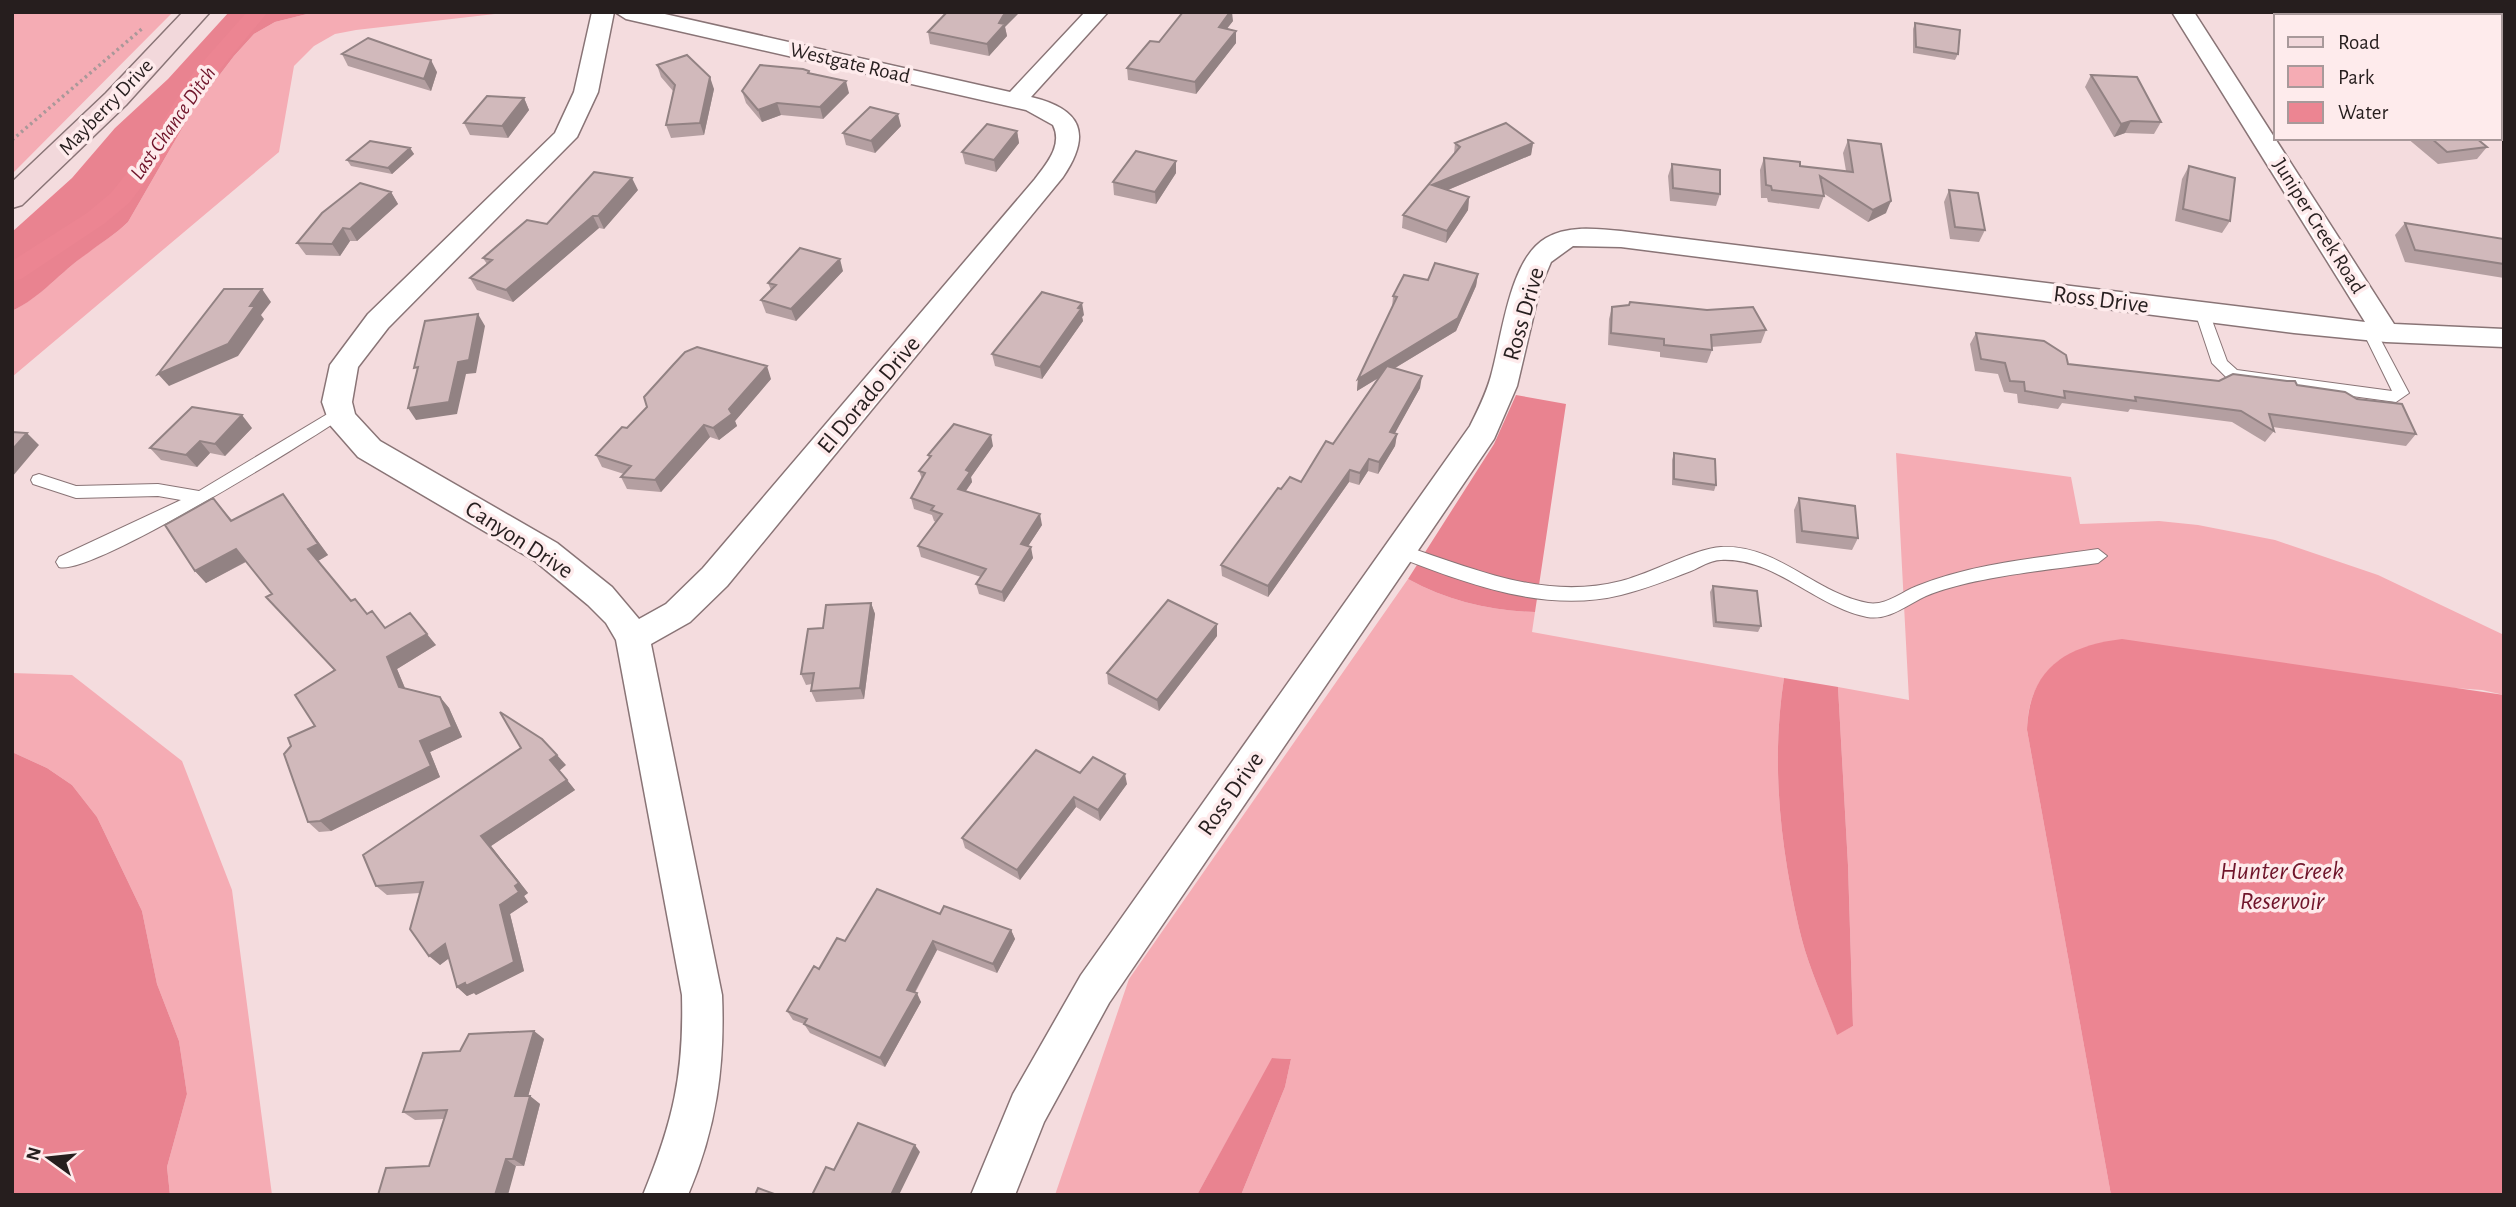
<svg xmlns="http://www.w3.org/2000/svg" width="2516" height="1207" font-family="'Alegreya Sans',sans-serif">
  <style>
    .green { fill: #f5acb4 }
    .forest { fill: #e98390 }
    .water { fill: #ec8592 }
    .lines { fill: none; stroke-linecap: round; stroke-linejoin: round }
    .canal { fill: #ec8592; fill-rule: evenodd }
    .service-casing { stroke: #897476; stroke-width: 2 }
    .minor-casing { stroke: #897476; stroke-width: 3 }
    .secondary-casing { stroke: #897476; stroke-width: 3 }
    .path { stroke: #aa9899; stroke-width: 3.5; stroke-dasharray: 2.5 3.5; stroke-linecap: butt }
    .service { fill: #fff; fill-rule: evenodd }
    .minor { fill: #fff; fill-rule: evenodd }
    .secondary { fill: #f2d8db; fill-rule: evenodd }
    .wall { fill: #b49fa1 }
    .shaded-wall { fill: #928283 }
    .building { fill: #d1b9bb; stroke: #928283; stroke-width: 2 }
    .labels { text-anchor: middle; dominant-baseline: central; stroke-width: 7; stroke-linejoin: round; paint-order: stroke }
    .far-street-label { font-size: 21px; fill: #261e1e; stroke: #feebec }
    .far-water-label { font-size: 21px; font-style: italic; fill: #70152b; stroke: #feebec }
    .street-label { font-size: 24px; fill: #261e1e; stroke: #feebec }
    .water-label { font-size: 26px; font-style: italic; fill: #70152b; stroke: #feebec }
  </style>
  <rect width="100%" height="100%" fill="#f4dcde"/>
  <path class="green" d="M12,12H173L12,174Z
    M315,12H513L356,30L335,34L314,46L294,66L279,152L12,377V311C42,296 61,272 87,253C102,242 115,235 128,222L192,111L234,56L254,34L275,22Z
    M1896,453L2071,477L2080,524L2159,521L2198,525L2275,540L2378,575L2504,635V695L2482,690L2059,660C2036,681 2028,699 2027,730L2111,1195H1241L1285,1087L1291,1059L1273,1058L1197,1195H1055L1129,979L1408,579C1448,601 1491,611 1535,612L1532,632L1784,678C1771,762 1780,845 1799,928C1807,964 1824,1000 1837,1034L1853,1026L1848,865L1838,687L1909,700Z
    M12,673L72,675L182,761L232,890L272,1195H170L167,1167L187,1094L179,1041L157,984L142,911L97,817L72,785L47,768L12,752Z"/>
  <path class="forest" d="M229,12H315L275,22L254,34L234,56L192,111L128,222C115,235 102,242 88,253C61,271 42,297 12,311V232L72,178L115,128L168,79Z
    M1516,395L1566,404L1535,612C1491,611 1448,601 1408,579L1494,444Z
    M1784,678L1838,687L1848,865L1853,1026L1837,1035C1824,1000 1807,964 1799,928C1780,845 1771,762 1784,678Z
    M12,752L47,768L72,785L97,817L142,911L157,984L179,1041L187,1094L167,1167L170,1195H12Z
    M1272,1058L1291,1059L1285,1087L1241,1195H1197Z"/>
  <path class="water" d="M2122,639L2504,695V1195H2111L2027,730C2029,669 2065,646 2122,639Z"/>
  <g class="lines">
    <path class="canal" d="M247,12H268L210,81L166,155L129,203L105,223L21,279L12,281V261L87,213L111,193L144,152L193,73Z"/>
    <g class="service-casing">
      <path id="service" d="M2202,307L2209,312L2227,361L2237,370L2392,391L2363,332L2365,329H2375L2409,393L2396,402L2228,379L2212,363L2195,312Z
        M339,407L345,408L347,412L345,416C308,441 90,577 59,567L56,562L59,557L181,500L158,496L76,498L33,484L31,480L33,476L39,474L76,486L158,484L199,491Z
        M1401,545C1474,568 1543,601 1621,581C1650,574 1696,548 1721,547C1777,544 1816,594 1868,603C1886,606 1901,592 1917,586C1973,563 2039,558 2098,549L2107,556L2098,563C2049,570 1971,577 1926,596C1908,604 1889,621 1867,617C1816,607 1774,557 1721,560C1710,560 1701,567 1691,571C1668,580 1645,589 1621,595C1544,614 1466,583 1395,556L1393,551Z"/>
    </g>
    <g class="minor-casing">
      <path id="minor" d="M592,12H614L598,92L577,137L388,328L358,367L352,402L355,414L380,441L557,543L612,587L639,619L666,604L703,568L1035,179C1047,163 1063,145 1053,125L1026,110L626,19L615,12H656L1010,92L1085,12H1108L1031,97C1082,109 1092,134 1063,177L727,586L690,622L651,644L722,995C725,1067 716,1129 688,1195H643C673,1122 684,1075 682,995L616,640L606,623L588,605L535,561L358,457L330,425L322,402L330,365L368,314L555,133L574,92Z
        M2172,12H2194L2394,324L2504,329V347L2386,342L2294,333L1621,247L1573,246L1551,262L1540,288L1517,386L1494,439L1109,1003L1044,1122L1015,1195H971L1013,1094L1081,975L1470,426C1478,410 1486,394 1491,376C1502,338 1509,259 1546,238C1569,225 1597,229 1621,231L2365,322Z"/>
    </g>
    <g class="secondary-casing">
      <path id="secondary" d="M183,12H210L126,105L22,205L12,208V182L106,93Z"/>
    </g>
    <path class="path" d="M12,140L144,27"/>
    <use href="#service" class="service"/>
    <use href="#minor" class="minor"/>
    <use href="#secondary" class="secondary"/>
  </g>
  <path class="wall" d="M2272,12H2336L2338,16H2276V19H2275Z
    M1233,21L1227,28L1236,31V43L1196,94L1128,80L1127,68L1159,42Z
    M1915,23L1958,54L1955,60L1913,53V29Z
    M1005,27L1007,36L989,56L930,44L928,32Z
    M342,54L437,72L431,91L348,66Z
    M657,65L714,89L704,135L671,138L666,125L673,91L661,77Z
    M809,71L810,74L849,93L823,119L781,115L762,122L746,103L742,91Z
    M2091,75L2161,122L2154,134L2125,133L2114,137L2085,87Z
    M524,98L529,110L508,138L470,135L464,123Z
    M901,126L875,153L846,145L843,133Z
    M1017,131L1019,143L996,172L965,164L962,152Z
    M2407,138H2476L2487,147L2477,159L2438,164Z
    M1848,140L1886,213L1868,222L1823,193L1824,196L1819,209L1768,202L1767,198H1761L1760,170L1764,158L1800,166L1846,171L1843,153Z
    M1455,143H1533L1531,155L1448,190L1469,197L1468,210L1446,243L1402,228L1403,215L1454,154Z
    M410,148L414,154L392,174L351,166L347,160Z
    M1176,161V173L1156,204L1114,195L1113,182Z
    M1672,164L1720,194L1716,206L1670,201L1668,176Z
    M2189,166L2230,221L2222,233L2175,221L2182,179Z
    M638,190L604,229L599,228L513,302L477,290L470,278L487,264L483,258L547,224Z
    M1949,190L1985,230L1979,242L1950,239L1944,202Z
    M391,192L398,204L357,241H350L340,256L306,255L297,243Z
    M2405,223L2504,239V278L2405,262L2395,235Z
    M843,271L796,321L766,313L761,300L771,290L768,283Z
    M1478,274L1476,286L1456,331L1395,368L1420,388L1394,434H1397L1395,446L1378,474L1368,471L1359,485L1349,482L1268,597L1222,576L1221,565L1281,489L1301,482L1333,444L1378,378L1357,391L1358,379L1392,308L1393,296L1428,280Z
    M1612,307L1766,330L1761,343L1711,347L1712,350L1707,363L1660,357V352L1608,345L1609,319Z
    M1084,315L1082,317L1083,321L1042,379L995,366L992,354Z
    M1976,333L2068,364L2219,381L2297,385L2416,434L2406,446L2273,427L2274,431L2265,442L2232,422L2130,409L2128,412L2062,403L2058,409L2018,403L2017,394L2004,392L1998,374L1975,371L1970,344Z
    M771,379L735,421L737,426L719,440L710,437L661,492L627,489L621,477L624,474L602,467L596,455L627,428Z
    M252,428L225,456L210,453L197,467L161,460L150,448Z
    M993,446L971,477L972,482L966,491L1042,525L1028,546L1033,558L1004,602L979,594L976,584L981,577L921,557L918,546L936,522L934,521L932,515L914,509L911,498L922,479L919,471L929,458L928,455Z
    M1674,453L1716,485L1714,491L1672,485V460Z
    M283,494L292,506L328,555L318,561L351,601L385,628L436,645L397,669L405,688L440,697L449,708L462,737L430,752L440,777L331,831L319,832L308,822L315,726L334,670L246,562L206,583L195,571L213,498L232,520Z
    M1799,498L1858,538L1852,550L1796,543L1794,510Z
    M1713,586L1761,626L1758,632L1713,627L1710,592Z
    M871,603L875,614L864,699L816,702L811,691L812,684L806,685L801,674L823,628Z
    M1217,636L1159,711L1108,684L1107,673Z
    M566,765L559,770L575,790L491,846L528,893L524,896L528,902L510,914L524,971L476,995L474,993L467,996L457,987L449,958L440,965L420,893L387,895L376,886Z
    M1080,773L1127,784L1100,821L1076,807L1020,880L965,848L962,838Z
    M940,914L1011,930L1015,939L997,973L937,950L915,993L921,1002L885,1067L810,1033L804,1024L793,1020L787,1011L845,941Z
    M534,1031L544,1039L528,1096H530L540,1104L524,1166H516L444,1119L415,1120L403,1112L460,1051Z"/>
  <path class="shaded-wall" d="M1006,12H1020L1005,27L1007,36L989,56L987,44L1003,16Z
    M1226,12H1232L1233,21L1219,39V27Z
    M1236,31V43L1196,94L1195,82Z
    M431,60L437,72L431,91L424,79Z
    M710,77L714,89L704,135L700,123Z
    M846,81L849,93L823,119L820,107Z
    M524,98L529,110L508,138L502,126Z
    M777,103L781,115L762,122L758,110Z
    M898,114L901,126L875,153L871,141Z
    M2131,121L2125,133L2114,137L2121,124Z
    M1017,131L1019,143L996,172L994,160Z
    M1533,143L1531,155L1431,197L1432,185Z
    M410,148L414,154L392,174L388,168Z
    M1176,161V173L1156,204L1155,192Z
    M632,178L638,190L604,229L598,216Z
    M391,192L398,204L357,241L350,229Z
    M1469,197L1468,210L1446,243L1447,231Z
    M1891,201L1886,213L1868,222L1873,210Z
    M593,216L599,228L513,302L506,290Z
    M343,228L350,241L340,256L332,244Z
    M840,259L843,271L796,321L791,309Z
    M1478,274L1476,286L1456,331L1357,391L1358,379Z
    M262,289L271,302L261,315L264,319L238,356L169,386L158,374L250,306Z
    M1082,303L1084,315L1082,317L1083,321L1042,379L1040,367Z
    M478,314L485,326L476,373L466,374L457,414L416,420L408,408L458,362Z
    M767,366L771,379L735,421L737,426L719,440L713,428Z
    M1422,376L1420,388L1389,444L1390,432Z
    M242,415L252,428L225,456L215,444Z
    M704,425L710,437L661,492L655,480Z
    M27,433L39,445L12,477V450Z
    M1397,434L1395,446L1378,474L1379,462Z
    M991,435L993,446L971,477L972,482L960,499L958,489L966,470Z
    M200,441L210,453L197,467L186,455Z
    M1369,459L1368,471L1359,485L1360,473Z
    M1350,470L1349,482L1268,597V586Z
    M283,494L292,506L328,555L318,561L308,549Z
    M1040,514L1042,525L1023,554L1021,544Z
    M1031,547L1033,558L1004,602L1002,592Z
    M236,549L247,561L206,583L195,571Z
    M871,603L875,614L864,699L860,688Z
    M1217,624V636L1159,711L1157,700Z
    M427,634L436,645L397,669L409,698L399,687L387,657Z
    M440,697L449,708L462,737L430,752L440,777L331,831L320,821L420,741Z
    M557,755L566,765L559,771L550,760Z
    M1125,774L1127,784L1100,821L1098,810Z
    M567,780L575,790L491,846L528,893L524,896L528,902L510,914L524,971L476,995L474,993L467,996L457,987L500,905L515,886L481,836Z
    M1074,797L1076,807L1020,880L1017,870Z
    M1011,930L1015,939L997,973L993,964Z
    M933,941L937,950L911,999L907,990Z
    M445,944L456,953L440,965L429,956Z
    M917,993L921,1002L885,1067L880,1058Z
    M534,1031L544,1039L526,1104L515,1096Z
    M530,1096L540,1104L524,1166L513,1159Z
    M915,1145L920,1152L899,1195H891Z
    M506,1159L516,1166L508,1195H495Z"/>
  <path class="building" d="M947,12H1006L1003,16L999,23L1005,24L987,44L928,32Z
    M1183,12H1230L1219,27L1236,31L1195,82L1127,68L1150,41L1159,42Z
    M2289,12H2336L2338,16H2291Z
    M1915,23L1960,30L1958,54L1916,47Z
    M368,38L431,60L424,79L342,54Z
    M687,55L710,77L700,123L666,125L675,85L657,65Z
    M760,65L803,69L809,71L808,73L846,81L820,107L777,103L758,110L742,91Z
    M2091,75L2137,77L2161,122L2131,121L2121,124Z
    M487,96L524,98L502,126L464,123Z
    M870,107L898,114L871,141L843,133Z
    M1506,123L1533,143L1432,185L1469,197L1447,231L1403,215L1460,147L1455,143Z
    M987,124L1017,131L994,160L962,152Z
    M2431,138H2476L2487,147L2447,152Z
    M1848,140L1881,144L1891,201L1873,210L1820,176L1824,196L1772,190L1771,186L1766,185L1764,158L1800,162V166L1853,172Z
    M370,141L410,148L388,168L347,160Z
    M1136,151L1176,161L1155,192L1113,182Z
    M1672,164L1720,170V194L1673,188Z
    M2189,166L2235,178L2230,221L2183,209Z
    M594,172L632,178L598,216H593L506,290L470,278L492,260L483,258L527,220L547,224Z
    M360,183L391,192L350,229L343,228L332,244L297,243L322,213Z
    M1949,190L1978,193L1985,230L1955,227Z
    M2405,223L2504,239V264L2415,250Z
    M800,248L840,259L791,309L761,300L776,285L768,283Z
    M1435,263L1478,274L1458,318L1358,379L1397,297L1393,296L1404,275L1428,280Z
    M224,289H262L250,306H255L228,344L158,374Z
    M1042,292L1082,303L1078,308L1081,309L1040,367L992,354Z
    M1630,302L1707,310L1753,307L1766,330L1711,335L1712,350L1664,345V339L1611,333L1612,307L1629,305Z
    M478,314L469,360L458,362L449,402L408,408L418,367L414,368L425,321Z
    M1976,333L2044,341L2066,355L2068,364L2219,381L2233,374L2287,381H2295L2297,385L2345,392L2357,399L2402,404L2416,434L2269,414L2274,431L2241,411L2135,397L2136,401L2064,391L2065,398L2025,391L2024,382L2010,381L2005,363L1981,359Z
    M697,347L767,366L729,409L732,414L713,428L704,425L655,480L621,477L631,466L596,455L622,427L627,428L647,407L644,397L673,365L685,352Z
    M1387,366L1422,376L1390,432L1397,434L1379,462L1369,459L1360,473L1350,470L1268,586L1221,565L1278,488L1281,489L1290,477L1301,482L1326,441L1333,444Z
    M192,407L242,415L215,444L200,441L186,455L150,448Z
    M954,424L991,435L966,470L970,472L958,489L1040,514L1021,544L1031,547L1002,592L976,584L986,569L918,546L942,514L931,510L934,506L911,498L925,473L919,471L931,456L928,455Z
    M12,432L27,433L12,450Z
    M1674,453L1715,459L1716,485L1674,479Z
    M283,494L318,544L308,549L351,601L355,599L367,614L372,611L385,628L410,613L427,634L387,657L399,687L440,697L452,727L420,741L431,766L320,821L308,822L284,754L291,746L288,738L315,726L295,695L335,670L266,597L272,594L236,549L195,571L165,525L213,498L231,521Z
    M1799,498L1855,506L1858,538L1802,531Z
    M1713,586L1757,591L1761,626L1716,622Z
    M1168,600L1217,624L1157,700L1107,673Z
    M871,603L860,688L811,691L814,673L801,674L808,629L823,628L826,605Z
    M500,712L542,739L557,755L550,760L567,780L481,836L519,883L515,886L519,892L500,905L514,962L466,986L465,983L457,987L445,944L429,956L410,929L423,882L376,886L363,855L521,748Z
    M1036,750L1080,773L1093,757L1125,774L1098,810L1074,797L1017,870L962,838Z
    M877,889L940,914L944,906L1011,930L993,964L933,941L907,990L917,993L880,1058L804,1024L807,1019L787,1011L814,966L819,969L837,938L845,941Z
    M534,1031L515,1096H530L513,1159H506L495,1195H378L386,1168L429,1166L447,1110L403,1112L423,1053L460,1051L469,1034Z
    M858,1123L915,1145L891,1195H812L826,1167L834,1170Z
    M758,1188L777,1195H755Z"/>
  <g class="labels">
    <g class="far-street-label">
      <text transform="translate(850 63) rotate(13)">Westgate Road</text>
      <text transform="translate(106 107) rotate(-46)">Mayberry Drive</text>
      <text transform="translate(2319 226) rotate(58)">Juniper Creek Road</text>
    </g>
    <g class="far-water-label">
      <text transform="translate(173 123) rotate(-55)">Last Chance Ditch</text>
    </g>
    <g class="street-label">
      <text transform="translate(2101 300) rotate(7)">Ross Drive</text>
      <text transform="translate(1524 314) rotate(-74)">Ross Drive</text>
      <text transform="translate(869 395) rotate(-50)">El Dorado Drive</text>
      <text transform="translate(519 540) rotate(33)">Canyon Drive</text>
      <text transform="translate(1231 794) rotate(-55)">Ross Drive</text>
    </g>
    <g class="water-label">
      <text x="2282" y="871">Hunter Creek<tspan x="2282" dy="30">Reservoir</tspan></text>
    </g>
  </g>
  <rect width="2516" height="1207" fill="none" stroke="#261e1e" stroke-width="28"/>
  <rect x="2274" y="14" width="228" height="126" fill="#feebec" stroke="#a8999a" stroke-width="2"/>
  <rect x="2288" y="37" width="35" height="10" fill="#f2d8db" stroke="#a8999a" stroke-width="2"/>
  <text x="2338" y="49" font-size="21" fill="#261e1e">Road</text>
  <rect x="2288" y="66" width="35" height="21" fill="#f5acb4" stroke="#a8999a" stroke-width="2"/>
  <text x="2338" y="84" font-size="21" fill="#261e1e">Park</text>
  <rect x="2288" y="102" width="35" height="21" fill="#ec8592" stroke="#a8999a" stroke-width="2"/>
  <text x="2338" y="119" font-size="21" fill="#261e1e">Water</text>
  <g transform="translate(49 1158) rotate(285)" stroke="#feebec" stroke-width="5" paint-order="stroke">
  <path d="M0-5L12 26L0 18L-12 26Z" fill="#261e1e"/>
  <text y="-10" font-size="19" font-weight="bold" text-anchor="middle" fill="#261e1e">N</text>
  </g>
</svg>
